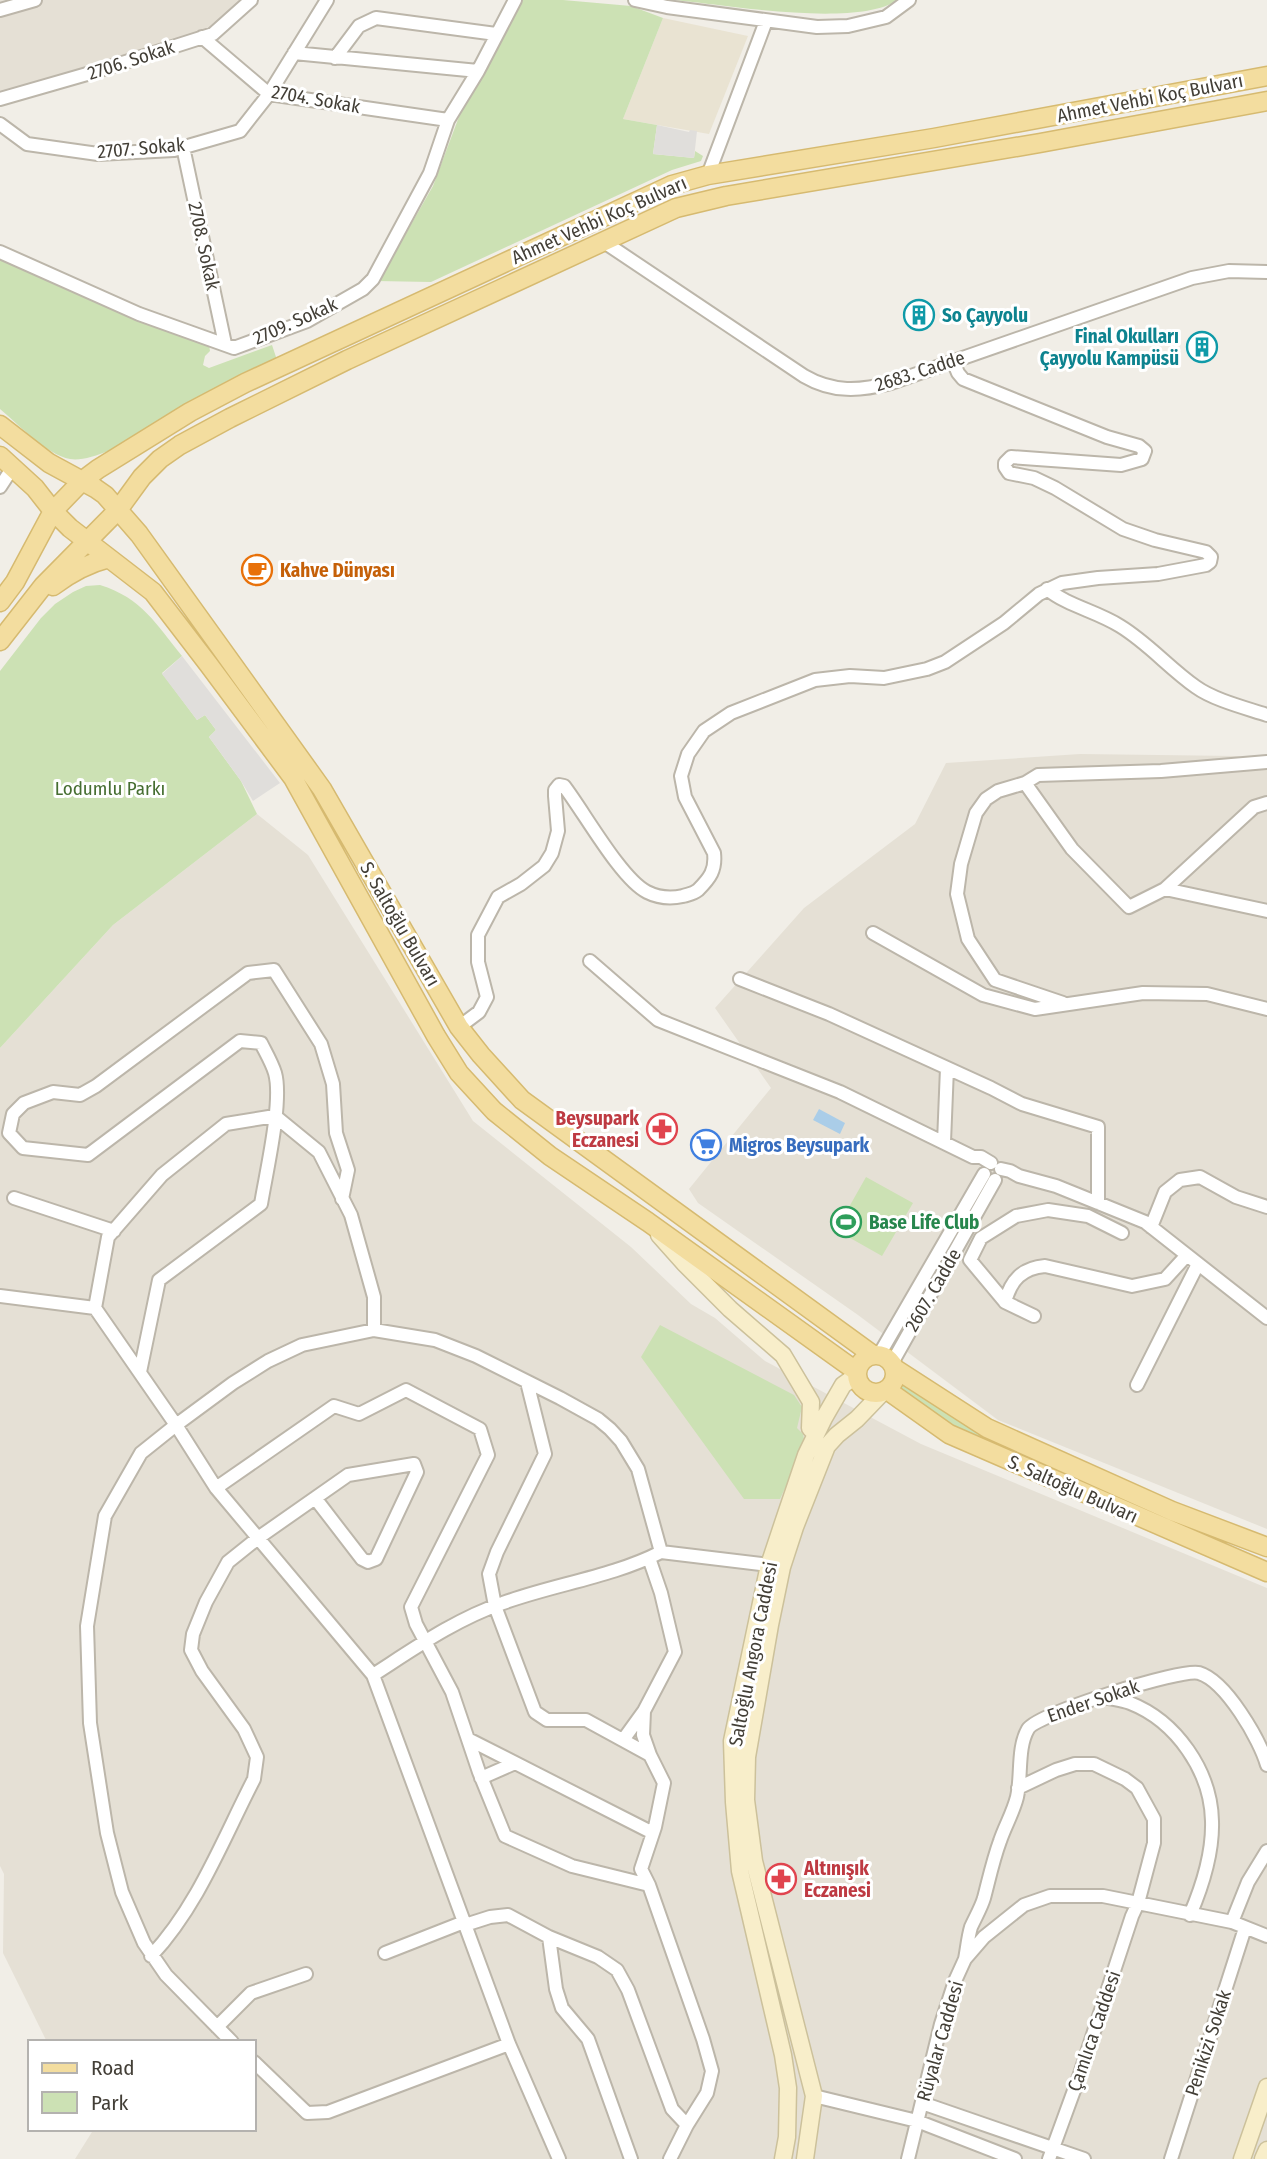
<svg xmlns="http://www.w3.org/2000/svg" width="1267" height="2159" font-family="'Fira Sans Condensed',sans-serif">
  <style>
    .residential { fill: #e5e0d5 }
    .education { fill: #e9e3d2 }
    .green { fill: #cce1b4 }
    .parking { fill: #e0dedb }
    .water { fill: #aacde8 }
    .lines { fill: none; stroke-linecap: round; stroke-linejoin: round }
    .street-casing { stroke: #bcb6aa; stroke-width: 16 }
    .secondary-casing { stroke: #ccc19b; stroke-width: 19 }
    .primary-casing { stroke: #d6ba70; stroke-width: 21 }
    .street { stroke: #fff; stroke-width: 12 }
    .secondary { stroke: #f8eeca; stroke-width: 16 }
    .primary { stroke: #f3dd9f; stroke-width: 18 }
    .labels { text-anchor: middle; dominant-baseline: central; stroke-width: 6; stroke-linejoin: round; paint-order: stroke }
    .street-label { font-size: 19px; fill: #433f37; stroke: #fff }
    .culture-label { font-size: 19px; font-weight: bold; fill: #0d838f; stroke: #fff; text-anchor: start }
    .food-label { font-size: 19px; font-weight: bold; fill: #c56008; stroke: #fff; text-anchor: start }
    .park-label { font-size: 19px; fill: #466e31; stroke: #fff }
    .health-label { font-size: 19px; font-weight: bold; fill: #be3a42; stroke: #fff; text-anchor: end }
    .shop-label { font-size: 19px; font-weight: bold; fill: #366cbe; stroke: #fff; text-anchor: start }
    .leisure-label { font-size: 19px; font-weight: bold; fill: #27864d; stroke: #fff; text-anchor: start }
  </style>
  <rect width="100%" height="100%" fill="#f1eee7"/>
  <path class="residential" d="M0,0H251L213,34L0,99Z
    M1080,754L1236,756L1267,761V1529L998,1420L858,1315L698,1203L689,1189L771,1088L715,1008L804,908L915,824L946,763Z
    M257,814L308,855L473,1121L631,1247L691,1304L715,1318L765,1361L921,1444L1267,1588V2159H75L92,2132L91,2129H254V2042H47L3,1953L4,1874L0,1866V1048L113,925Z"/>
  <path class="education" d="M663,18L748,36L709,134L623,119Z"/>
  <path class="green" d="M523,0H563L631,6L663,18L623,119L657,125L653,154L694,158L695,151L703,156L701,161L672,170L431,282L376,281L389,263L433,186L460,114Z
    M675,0H898C856,28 727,5 675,0Z
    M0,258L209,345L210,351L205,356L203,365L209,368L272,345L278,363C262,369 243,373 228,382C192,401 107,465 70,459C47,455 18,424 0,409Z
    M100,585C142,598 156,624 182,656L162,673L197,720L205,715L216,730L209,737L241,781L257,814L113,925L0,1048V671L41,618L55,604L73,592L86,586Z
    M866,1177L913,1203L882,1256L836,1230Z
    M660,1325L794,1395L802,1407L797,1428L803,1434L805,1445L780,1499H744L641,1357Z
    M901,1379L1267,1551V1556L943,1422L897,1388Z"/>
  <path class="parking" d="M657,125L689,132L690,130L697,131L694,158L653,154Z
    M182,656L280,783L253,801L241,781L209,737L216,730L205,715L197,720L162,674Z"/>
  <path class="water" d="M819,1109L845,1123L840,1134L813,1120Z"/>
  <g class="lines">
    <g class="street-casing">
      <path id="street" d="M635,0L667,7L817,27L848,26L886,17L909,0
        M0,10L35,0
        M202,37L269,94L448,120
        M294,53L478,71
        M335,58L359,26L376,18L496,34
        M0,99L94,72L213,34L251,0
        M0,124L27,144L98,154L174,150L240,131L269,94L327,0
        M183,147L225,344
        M708,175L766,21
        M604,242L804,376C833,393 860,391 891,383L1192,278L1229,271L1267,272
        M0,252L139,314L234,348L307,321L363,289L373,279L430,173L448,120L478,71L515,0
        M0,487L13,467
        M1047,589C1068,606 1096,611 1120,626C1148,643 1169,668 1196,687C1214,700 1246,708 1267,715
        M1267,762L1161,771L1038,775L1025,783L1072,849L1129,907L1165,889L1254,807L1267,803
        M1025,783L998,791L986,799L976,813L961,864L957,894L968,939L995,980L1063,1003
        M1165,889L1267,911
        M873,933L983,995L1035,1009L1143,993L1207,994L1267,1009
        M590,961L658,1020L840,1092L973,1157H981L991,1163
        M740,979L829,1014L991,1088L1022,1104L1098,1127V1203
        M459,1027L479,1012L487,997L478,962V935L498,897L521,884L544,866L552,853L558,831L555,796V790L559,785L564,786C584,812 621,879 647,892C659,898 670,899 683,896C689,894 693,894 698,890C710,878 716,870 714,853L685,797L681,776L688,754L704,731L731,713L815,680L850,676L884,678L927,669L945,662L1004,623L1039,594L1062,583L1098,578L1158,574L1206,565L1210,562L1211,557L1206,552L1155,540L1123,529L1055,488L1034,478L1009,473L1005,467V463L1011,457L1121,465L1142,459L1145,451L1139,446L1107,437L963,379L958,373L953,361
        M944,1142L947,1068
        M1001,1169L1010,1171L1019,1176L1056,1186L1145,1222L1267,1318
        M14,1198L114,1231
        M1151,1227L1165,1192L1180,1180L1200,1177L1236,1197L1267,1207
        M0,1296L95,1308
        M1005,1302L970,1260L981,1238L1016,1216L1048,1210L1088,1216L1122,1233
        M1034,1316L1005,1302C1011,1280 1022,1268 1045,1266L1132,1286L1165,1279L1187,1255
        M879,1355L984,1174
        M892,1363L995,1180
        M140,1372L159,1280L261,1204C266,1173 283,1101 275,1073C272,1063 266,1053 261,1043L240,1041L88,1155L23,1148L9,1133L13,1114L24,1103L53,1092L80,1095L96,1086L248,973L274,970L321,1044L333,1084L336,1133L348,1170L342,1199
        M527,1382L545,1454L497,1552L489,1574L495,1606L535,1712L547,1720H586L650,1755L664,1783L655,1827L641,1869L649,1885L703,2039L712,2071L707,2093L687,2125L670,2159
        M1137,1385L1198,1264
        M216,1488L334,1406L359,1414L406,1390L480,1429L488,1455L411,1607L416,1624L452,1692L479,1772L505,1836L572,1866L649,1885
        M649,1558L661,1593L675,1652L644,1711L643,1735L650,1755
        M373,1675C415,1648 456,1619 503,1603C555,1584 612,1577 661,1552
        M1104,1697C1112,1699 1122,1700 1130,1703C1176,1721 1211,1771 1212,1821C1213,1852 1202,1887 1190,1915
        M468,1739L653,1833
        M623,1740L644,1711
        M481,1778L515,1763
        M1018,1788L1056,1770L1075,1764H1094L1125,1779L1137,1788L1154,1819V1843L1138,1903L1132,1916L1080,2074L1049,2159
        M1232,1922L1248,1882L1267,1851
        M465,1925L490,1917L508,1915L549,1937L598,1957L617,1970L628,1990L672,2109L687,2125
        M549,1937L556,1989L562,2008L588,2039L631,2159
        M385,1953L464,1922
        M151,1956C198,1906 223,1839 254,1779L257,1757L244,1729L202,1671L191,1650L193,1634L206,1602L228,1562L258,1538L348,1475L414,1464L417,1472L376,1559L368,1562L362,1559L315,1498
        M965,1959C967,1949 968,1937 971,1927C975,1918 981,1908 984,1898C989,1879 993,1860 1000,1841C1005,1826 1013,1813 1017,1797C1022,1775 1017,1748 1028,1729C1037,1714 1181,1668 1199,1673C1226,1681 1260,1740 1267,1765
        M217,2027L251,1993L306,1974
        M232,2042L166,1975L144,1943L122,1892L107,1833L90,1723L87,1626L105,1516L141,1453L176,1425L95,1308L108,1237L162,1175L226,1124L275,1116L319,1152L351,1215L374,1297V1330
        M254,2062L307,2113L328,2112L509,2044
        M814,2096L917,2121L1015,2159
        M922,2103L1084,2159
        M559,2159L509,2044L373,1675L216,1488L176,1425L233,1383L268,1361L302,1345L374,1330L435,1340L476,1356L560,1398L598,1419L610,1429L621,1441L638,1469L661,1552L769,1565
        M908,2159L941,2024L955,1981L965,1959L984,1937L1024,1905L1050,1896H1103L1232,1922L1267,1936
        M1171,2159L1245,1928"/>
    </g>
    <g class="secondary-casing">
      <path id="secondary" d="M659,1235L684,1263L730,1309L783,1355L811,1402L810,1428L816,1434
        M783,2159L787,2137L788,2088L783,2055L740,1871L734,1802L732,1741L769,1565L783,1523L806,1455L824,1418L843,1385L857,1375
        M805,2159L814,2096L754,1861L746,1800L747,1757L770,1625L782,1567L795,1527L827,1446L837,1435L857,1419L882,1393
        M1242,2159L1267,2087
        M1263,2159L1267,2150"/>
    </g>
    <g class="primary-casing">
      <path id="primary" d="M0,425L49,463L95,488L105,495L139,534L322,789L459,1027L481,1055L522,1100L873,1355
        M0,456L35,488L53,511L70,528L153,592L209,665L293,778L436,1036L459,1073L494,1111L550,1156L648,1222L856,1371
        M53,586C70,573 89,563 109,558
        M0,602L15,582L53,511L82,481L98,469L190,412L245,383L672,185L708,175L934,138L1267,76
        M0,641L43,586L118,510L142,477L160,459L180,445L230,418L347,360L676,208L726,196L1040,143L1267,101
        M857 1374a19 19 0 1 1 38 0a19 19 0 1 1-38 0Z
        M894,1368L987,1428L1172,1511L1267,1547
        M887,1390L949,1434L1267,1572"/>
    </g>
    <use href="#street" class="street"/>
    <use href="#secondary" class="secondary"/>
    <use href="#primary" class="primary"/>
  </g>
  <defs>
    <g id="building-ring" transform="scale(1.575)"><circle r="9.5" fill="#fff" stroke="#0f9aa8" stroke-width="1.5"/><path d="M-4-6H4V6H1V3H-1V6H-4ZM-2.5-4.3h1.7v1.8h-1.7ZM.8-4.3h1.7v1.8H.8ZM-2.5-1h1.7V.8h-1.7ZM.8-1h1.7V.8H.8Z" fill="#0f9aa8"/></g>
    <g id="cafe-ring" transform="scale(1.575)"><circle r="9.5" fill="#fff" stroke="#e8710a" stroke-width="1.5"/><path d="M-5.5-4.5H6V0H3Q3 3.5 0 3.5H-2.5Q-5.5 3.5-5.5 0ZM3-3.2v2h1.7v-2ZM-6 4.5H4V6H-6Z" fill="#e8710a"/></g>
    <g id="pharmacy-ring" transform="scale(1.575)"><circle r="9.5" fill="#fff" stroke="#e0444e" stroke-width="1.5"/><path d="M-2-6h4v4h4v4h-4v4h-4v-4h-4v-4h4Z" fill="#e0444e"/></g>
    <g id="supermarket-ring" transform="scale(1.575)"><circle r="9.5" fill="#fff" stroke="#3f7fe0" stroke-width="1.5"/><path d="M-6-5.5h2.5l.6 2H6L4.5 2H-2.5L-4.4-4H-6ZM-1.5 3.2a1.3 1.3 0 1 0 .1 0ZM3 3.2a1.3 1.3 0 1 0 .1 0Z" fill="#3f7fe0"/></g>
    <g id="stadium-ring" transform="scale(1.575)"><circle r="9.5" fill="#fff" stroke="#2e9e5b" stroke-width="1.5"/><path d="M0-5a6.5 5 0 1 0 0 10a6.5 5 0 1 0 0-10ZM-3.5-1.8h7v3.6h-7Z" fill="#2e9e5b"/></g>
  </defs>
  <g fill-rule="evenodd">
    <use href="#building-ring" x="919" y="315"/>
    <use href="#building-ring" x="1202" y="347"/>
    <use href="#cafe-ring" x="257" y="570"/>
    <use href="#pharmacy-ring" x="662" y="1129"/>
    <use href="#supermarket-ring" x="706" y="1145"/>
    <use href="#stadium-ring" x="846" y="1222"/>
    <use href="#pharmacy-ring" x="781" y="1879"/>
  </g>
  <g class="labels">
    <g class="street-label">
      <text transform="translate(131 60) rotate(-18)">2706. Sokak</text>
      <text transform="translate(1150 98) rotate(-11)">Ahmet Vehbi Koç Bulvarı</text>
      <text transform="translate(316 99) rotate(10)">2704. Sokak</text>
      <text transform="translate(141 148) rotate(-5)">2707. Sokak</text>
      <text transform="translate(599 220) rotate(-24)">Ahmet Vehbi Koç Bulvarı</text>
      <text transform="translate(204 246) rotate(78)">2708. Sokak</text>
      <text transform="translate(295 321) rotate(-24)">2709. Sokak</text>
      <text transform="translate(920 371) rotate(-18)">2683. Cadde</text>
      <text transform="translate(400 924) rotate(60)">S. Saltoğlu Bulvarı</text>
      <text transform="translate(933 1290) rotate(-60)">2607. Cadde</text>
      <text transform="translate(1073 1489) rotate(24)">S. Saltoğlu Bulvarı</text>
      <text transform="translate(753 1654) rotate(-79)">Saltoğlu Angora Caddesi</text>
      <text transform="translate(1093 1701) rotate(-19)">Ender Sokak</text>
      <text transform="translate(1094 2031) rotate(-71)">Çamlıca Caddesi</text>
      <text transform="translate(940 2041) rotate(-74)">Rüyalar Caddesi</text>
      <text transform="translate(1208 2043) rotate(-72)">Penikizi Sokak</text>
    </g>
    <g class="culture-label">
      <text x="942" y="315">So Çayyolu</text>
      <text x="1179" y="336" text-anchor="end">Final Okulları<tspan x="1179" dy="22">Çayyolu Kampüsü</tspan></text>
    </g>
    <g class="food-label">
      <text x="280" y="570">Kahve Dünyası</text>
    </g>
    <g class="park-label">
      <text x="110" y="788">Lodumlu Parkı</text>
    </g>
    <g class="health-label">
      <text x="639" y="1118">Beysupark<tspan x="639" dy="22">Eczanesi</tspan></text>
      <text x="804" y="1868" text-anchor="start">Altınışık<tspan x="804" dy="22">Eczanesi</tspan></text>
    </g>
    <g class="shop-label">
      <text x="729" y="1145">Migros Beysupark</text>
    </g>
    <g class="leisure-label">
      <text x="869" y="1222">Base Life Club</text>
    </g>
  </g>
  <rect x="28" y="2040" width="228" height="91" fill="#ffffff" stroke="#b4b2af" stroke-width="2"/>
  <rect x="42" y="2063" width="35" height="10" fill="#f3dd9f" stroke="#b4b2af" stroke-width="2"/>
  <text x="91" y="2075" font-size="21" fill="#433f37">Road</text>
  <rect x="42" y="2092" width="35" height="21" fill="#cce1b4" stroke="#b4b2af" stroke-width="2"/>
  <text x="91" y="2110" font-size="21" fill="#433f37">Park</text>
</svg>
